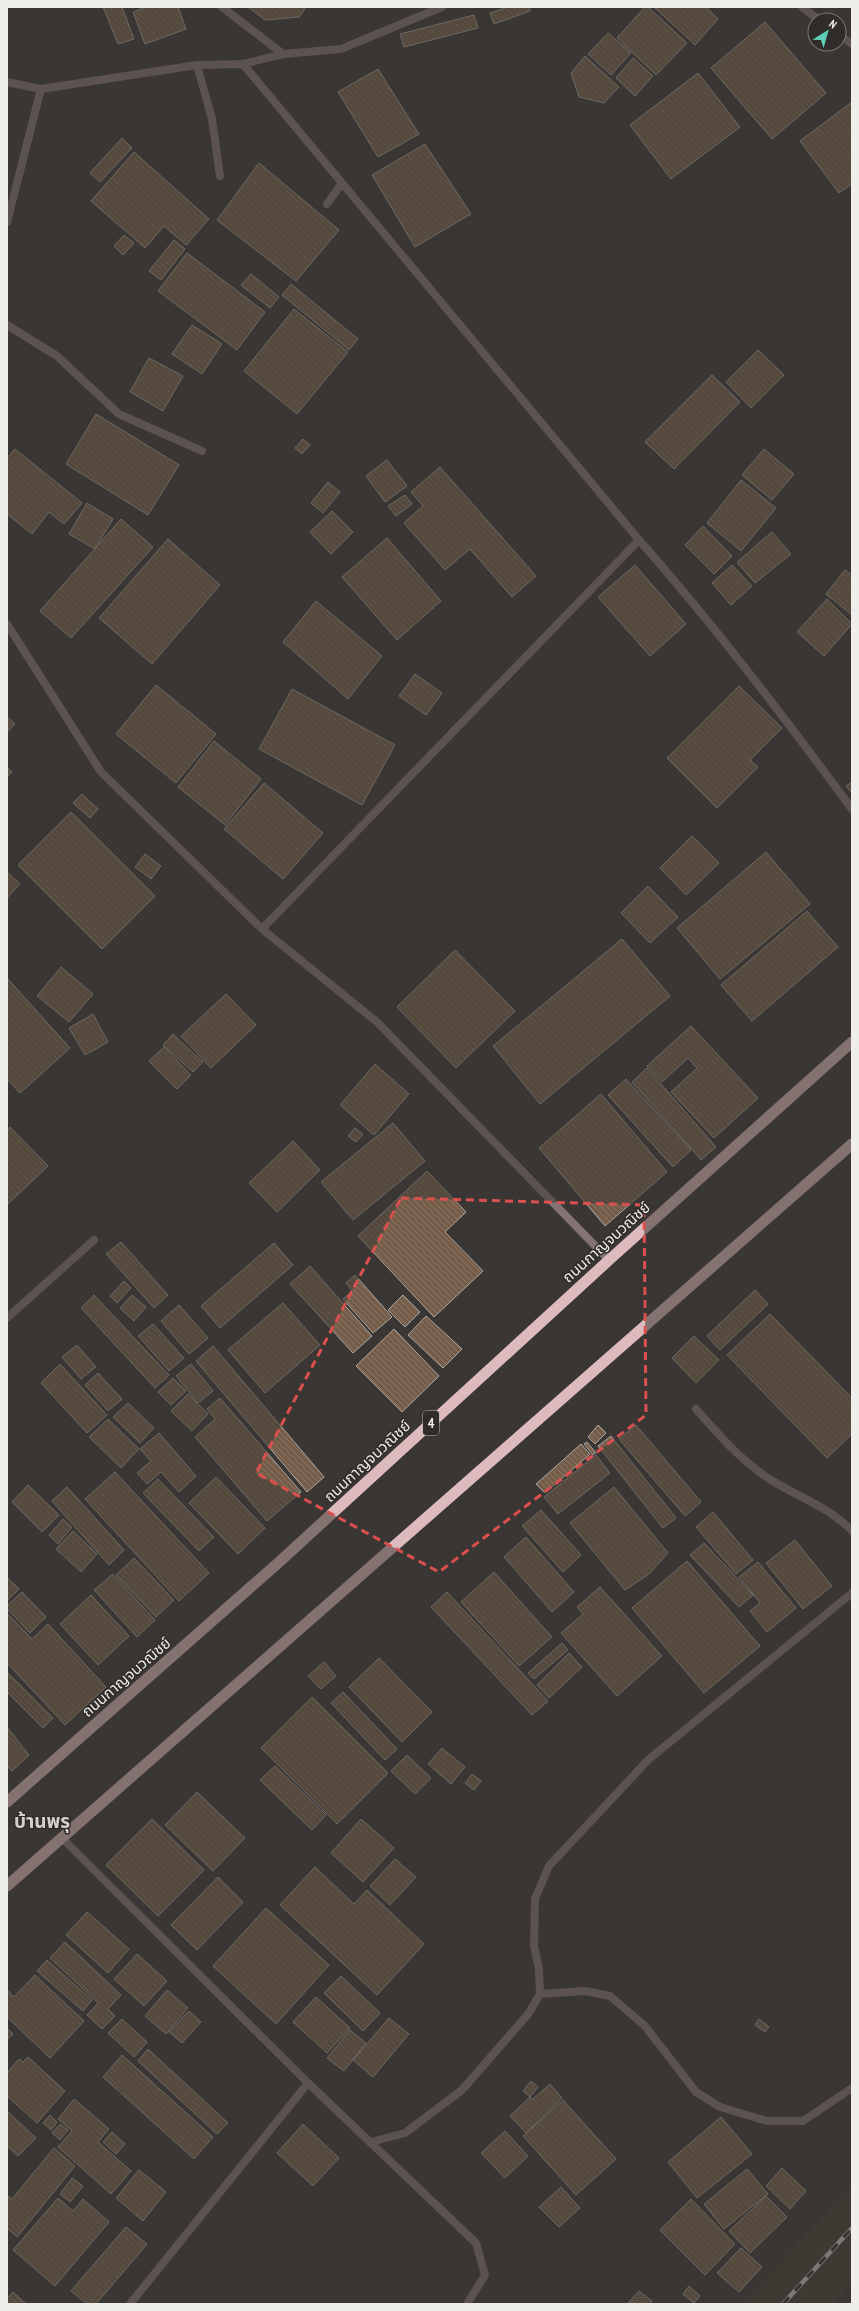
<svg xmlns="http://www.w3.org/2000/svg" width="859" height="2311" font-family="'PT Sans Narrow','Noto Sans Thai',sans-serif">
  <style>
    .built { fill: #463d36 }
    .building { fill: url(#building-back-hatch); stroke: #a9a5a1 }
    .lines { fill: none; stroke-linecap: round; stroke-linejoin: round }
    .minor { stroke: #837375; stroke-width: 8 }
    .trunk { stroke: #ddbabd; stroke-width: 11 }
    .rail-casing { stroke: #cac8c5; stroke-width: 4.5 }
    .rail { stroke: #2f2c29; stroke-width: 3; stroke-dasharray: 9; stroke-linecap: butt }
    .marked { fill: none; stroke: #db504f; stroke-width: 3; stroke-dasharray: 8 5; stroke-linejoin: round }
    .labels { text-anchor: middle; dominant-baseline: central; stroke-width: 3; stroke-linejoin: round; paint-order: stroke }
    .shield { fill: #2f2c29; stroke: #b6b4b1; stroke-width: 1 }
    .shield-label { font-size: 14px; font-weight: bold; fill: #f0eeeb }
    .street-label { font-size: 15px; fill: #f0eeeb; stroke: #2f2c29 }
    .district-label { font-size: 19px; font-weight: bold; fill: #d5d0cc; stroke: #2f2c29 }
  </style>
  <defs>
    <pattern id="building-back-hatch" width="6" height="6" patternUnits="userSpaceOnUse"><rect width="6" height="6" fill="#755d49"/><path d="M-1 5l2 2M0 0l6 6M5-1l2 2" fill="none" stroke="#897563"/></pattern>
  </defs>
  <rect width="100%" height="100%" fill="#3a3633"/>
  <path class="built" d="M852,2184V2283L833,2304H742Z"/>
  <path class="building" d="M103,7H122L134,39L118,44Z
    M146,7H178L186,29L145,44L133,12Z
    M248,7H306L299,17L265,20Z
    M508,7H529L530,11L494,24L490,13Z
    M645,7H648L687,43L656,75L617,38Z
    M654,7H706L718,19L695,45Z
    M474,15L478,28L404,47L400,34Z
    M765,22L826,93L772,139L711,68Z
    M608,33L631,53L611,75L588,54Z
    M585,56L619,87L604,103L579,97L571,73Z
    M633,58L653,76L635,96L616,78Z
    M378,69L419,134L378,157L338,92Z
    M698,73L740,127L671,179L630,125Z
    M852,102V184L839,193L800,141Z
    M122,138L132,148L100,182L90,173Z
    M425,144L471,214L415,247L372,175Z
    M134,152L209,219L186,245L164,226L145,248L91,201Z
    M259,163L339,230L296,281L217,220Z
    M124,235L134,243L123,255L114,246Z
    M174,240L185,249L161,280L149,271Z
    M187,253L265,312L237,350L158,291Z
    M251,274L279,297L270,308L241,285Z
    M291,284L358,339L349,350L282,295Z
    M294,309L348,352L297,414L244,371Z
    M192,325L222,344L202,374L172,354Z
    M758,350L784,375L751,408L726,382Z
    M149,358L183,376L163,411L130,392Z
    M712,375L740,402L674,469L645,442Z
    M96,414L179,465L148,515L66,464Z
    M303,439L310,445L302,454L295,448Z
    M15,449L82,503L64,524L49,512L32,534L7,514V458Z
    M764,449L794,474L772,500L742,475Z
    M387,460L407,486L385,502L366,476Z
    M440,467L536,576L512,597L470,549L445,570L404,523L423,506L411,492Z
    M741,480L776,508L741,551L707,523Z
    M328,482L340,492L323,513L311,503Z
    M405,495L412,504L396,516L388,506Z
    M87,503L113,519L95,549L69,534Z
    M332,511L353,532L331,554L310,532Z
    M121,519L153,547L71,638L40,611Z
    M703,526L732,556L714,574L685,545Z
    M772,532L791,554L755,583L737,562Z
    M387,538L441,601L397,640L342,577Z
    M168,539L220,585L152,664L99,618Z
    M635,565L686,624L650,656L598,597Z
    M732,565L752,586L731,605L712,583Z
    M845,570L852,575V615L826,594Z
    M827,599L852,624L824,656L797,632Z
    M316,601L382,656L348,699L283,642Z
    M415,674L442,693L426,715L399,696Z
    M156,685L216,734L176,783L116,734Z
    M739,686L782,728L750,760L758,767L717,808L667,758Z
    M292,689L395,745L362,805L259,749Z
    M7,717L15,724L7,732Z
    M214,741L261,779L225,825L178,787Z
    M7,767L12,772L7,777Z
    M852,782V793L846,786Z
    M264,783L323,833L283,879L224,829Z
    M82,794L98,809L90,818L73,803Z
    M71,812L155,896L102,949L18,865Z
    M692,836L719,863L686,895L660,868Z
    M766,852L810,904L720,979L677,928Z
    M145,854L161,866L151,879L135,867Z
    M7,872L20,884L7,898Z
    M648,886L678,917L650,943L621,913Z
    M807,911L838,947L752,1021L721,985Z
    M622,939L670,996L540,1104L493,1046Z
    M455,950L515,1011L456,1068L397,1007Z
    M61,967L93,994L69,1022L37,996Z
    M7,978L70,1048L20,1093L7,1079Z
    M226,994L256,1025L211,1068L181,1036Z
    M93,1014L108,1042L85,1055L69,1028Z
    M691,1026L758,1098L714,1138L671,1092L697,1068L688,1058L662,1082L647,1066Z
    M173,1034L203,1062L193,1072L163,1045Z
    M164,1047L191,1075L177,1089L149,1061Z
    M375,1064L409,1094L374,1135L340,1105Z
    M647,1068L716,1147L701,1160L632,1082Z
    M626,1079L691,1150L673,1167L608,1095Z
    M601,1094L667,1172L605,1226L539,1148Z
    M393,1123L425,1161L353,1220L321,1182Z
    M10,1127L48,1166L7,1205V1130Z
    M355,1128L363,1134L356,1142L348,1136Z
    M293,1141L320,1170L277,1212L249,1183Z
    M427,1171L466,1212L445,1232L483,1271L434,1317L358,1236Z
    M121,1242L168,1295L154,1308L106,1254Z
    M274,1243L293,1265L220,1328L201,1306Z
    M310,1266L372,1336L353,1353L290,1284Z
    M355,1275L392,1317L373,1333L343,1299L352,1291L346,1283Z
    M124,1281L131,1288L117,1303L110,1296Z
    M755,1290L768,1304L720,1350L707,1336Z
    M94,1295L169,1375L155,1388L81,1308Z
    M132,1295L146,1307L134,1321L120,1308Z
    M403,1295L420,1312L405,1327L388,1310Z
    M283,1303L320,1345L265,1393L228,1350Z
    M179,1305L208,1338L189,1354L161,1321Z
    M770,1314L852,1398V1434L827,1458L727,1355Z
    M426,1316L462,1349L443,1368L408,1335Z
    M153,1324L184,1358L169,1371L138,1336Z
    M394,1329L439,1376L402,1412L356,1366Z
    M694,1336L719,1360L696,1383L672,1358Z
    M77,1345L96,1367L81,1379L62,1357Z
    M213,1346L324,1477L307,1492L196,1361Z
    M60,1364L107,1415L87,1433L41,1383Z
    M191,1364L213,1391L198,1403L176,1376Z
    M98,1373L122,1399L108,1411L85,1385Z
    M173,1378L186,1391L171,1405L158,1392Z
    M188,1394L208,1414L192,1431L171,1411Z
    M220,1398L301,1492L267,1521L195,1437L215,1419L207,1409Z
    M128,1403L154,1428L140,1443L113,1417Z
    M108,1419L139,1449L121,1468L89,1437Z
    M598,1425L606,1433L595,1444L588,1437Z
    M636,1425L701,1502L685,1516L619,1439Z
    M159,1433L196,1476L179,1492L161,1472L147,1484L137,1473L151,1461L140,1449Z
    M611,1436L676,1518L663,1528L598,1446Z
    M587,1442L596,1453L593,1455L584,1444Z
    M581,1444L590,1454L545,1493L536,1484Z
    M596,1455L610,1473L558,1514L544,1497Z
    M115,1472L209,1573L179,1601L85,1499Z
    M216,1477L265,1528L238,1554L189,1503Z
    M158,1479L214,1537L199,1551L143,1493Z
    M28,1485L59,1515L42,1532L12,1502Z
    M67,1487L124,1550L109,1565L52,1501Z
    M614,1487L668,1553L649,1574L625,1590L570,1523Z
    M541,1510L581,1555L563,1572L522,1526Z
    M713,1512L753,1560L736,1574L696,1527Z
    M63,1519L72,1527L58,1544L49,1535Z
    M73,1531L97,1554L81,1572L56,1549Z
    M526,1537L574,1592L552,1612L504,1557Z
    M795,1540L832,1586L803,1609L766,1563Z
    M704,1543L753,1595L739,1607L690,1555Z
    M134,1558L174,1600L156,1617L116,1575Z
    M687,1561L760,1646L704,1693L632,1608Z
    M758,1562L796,1608L767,1632L750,1611L760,1603L739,1577Z
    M494,1572L552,1637L519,1666L461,1602Z
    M113,1574L155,1620L137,1637L94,1590Z
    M7,1577L19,1589L7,1601Z
    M600,1587L662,1656L617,1696L561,1633L583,1614L577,1607Z
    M22,1592L46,1617L30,1633L7,1609V1606Z
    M447,1592L548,1701L532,1715L431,1607Z
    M91,1595L129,1636L98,1665L60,1624Z
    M7,1613L32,1639L48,1624L106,1687L65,1725L7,1663Z
    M562,1643L568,1650L534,1679L528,1673Z
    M569,1653L582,1667L549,1698L537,1685Z
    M379,1658L432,1712L402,1742L349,1687Z
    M324,1662L336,1676L321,1689L308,1676Z
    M7,1672L53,1718L43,1728L7,1692Z
    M343,1692L397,1749L385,1760L331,1703Z
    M312,1697L388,1773L337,1824L261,1748Z
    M7,1727L29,1755L12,1771L7,1766Z
    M442,1748L465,1767L451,1784L428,1764Z
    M407,1755L431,1778L415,1794L391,1771Z
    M275,1766L326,1815L312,1830L260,1780Z
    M472,1774L481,1781L474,1790L465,1783Z
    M197,1792L245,1838L213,1871L165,1825Z
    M152,1819L204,1870L158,1916L106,1865Z
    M361,1819L394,1848L363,1882L331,1853Z
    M395,1859L416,1877L390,1905L370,1886Z
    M315,1867L354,1904L367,1890L424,1944L377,1995L280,1905Z
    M218,1877L243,1902L197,1950L171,1925Z
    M266,1908L329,1965L276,2024L213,1966Z
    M87,1912L129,1949L108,1973L66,1935Z
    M65,1942L121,1995L108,2009L115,2016L102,2029L87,2015L98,2003L50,1958Z
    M137,1954L167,1981L144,2006L114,1979Z
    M47,1960L92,2000L83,2011L37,1971Z
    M35,1975L84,2021L50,2058L7,2017V1990L14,1997Z
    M341,1976L380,2013L363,2031L324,1993Z
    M167,1990L188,2008L166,2034L145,2016Z
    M316,1997L350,2028L327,2053L293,2022Z
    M189,2011L201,2022L182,2043L169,2032Z
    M389,2018L409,2034L373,2077L353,2060Z
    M122,2019L147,2042L134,2057L108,2033Z
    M759,2019L769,2027L765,2032L755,2025Z
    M7,2028L13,2034L7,2040Z
    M350,2030L366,2043L344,2071L327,2058Z
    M148,2049L228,2123L217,2134L138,2061Z
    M122,2055L213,2137L194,2159L103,2077Z
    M28,2057L65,2091L37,2123L7,2096V2073L19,2059L23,2062Z
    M531,2081L538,2087L530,2097L523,2091Z
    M550,2084L562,2098L526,2133L510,2116L530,2097L532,2100Z
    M74,2099L109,2129L98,2142L131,2171L111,2194L58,2147L72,2131L58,2119Z
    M563,2100L616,2159L576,2195L523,2136Z
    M7,2111L36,2138L18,2156L7,2146Z
    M50,2115L57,2122L51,2130L43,2123Z
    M721,2117L752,2154L697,2198L668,2162Z
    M60,2124L68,2130L60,2140L52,2133Z
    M303,2124L339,2158L313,2186L277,2153Z
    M505,2131L528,2156L505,2178L481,2153Z
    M112,2132L125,2144L116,2154L103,2142Z
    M54,2148L75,2166L17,2237L7,2228V2195L12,2199Z
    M782,2168L806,2191L790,2209L766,2186Z
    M747,2169L768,2194L724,2229L704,2204Z
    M139,2170L166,2192L143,2221L116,2198Z
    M72,2178L83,2186L70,2202L60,2194Z
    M561,2187L580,2208L559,2227L539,2207Z
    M766,2196L787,2217L750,2253L729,2231Z
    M58,2198L73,2211L83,2199L109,2222L55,2286L13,2250Z
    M691,2199L735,2244L705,2275L660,2230Z
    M126,2227L147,2244L96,2304H87L71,2291Z
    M741,2248L762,2267L739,2292L717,2273Z
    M689,2286L700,2296L694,2303L683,2294Z
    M639,2291L652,2301L650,2304L628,2303Z
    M13,2292L26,2304H7V2298Z"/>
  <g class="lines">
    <path class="minor" d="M222,7L283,54
      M802,7L819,20
      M839,35L852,44
      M243,64L639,540C715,626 784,717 852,809
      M197,65L212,119L220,176
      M7,82L41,89L197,65L243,64L283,54L341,49L442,7
      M327,204L342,183
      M7,222L41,89
      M7,325L57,356L119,414L202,451
      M7,624L101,772L262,929L377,1022L609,1260
      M262,929L639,540
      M7,1318L94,1240
      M696,1409C719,1435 741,1461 771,1480C798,1497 831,1508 852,1531
      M61,1837L308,2083L476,2243L485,2275L467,2304
      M540,1994L585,1991L610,1996L645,2026L696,2092L720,2107L767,2121H803L852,2088
      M371,2142L405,2133L462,2090L529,2013L540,1994L539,1969L534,1946L535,1899L549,1866L648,1760L852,1593
      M130,2304L308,2083"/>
    <path class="trunk" d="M7,1802L278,1563L609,1260L852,1042
      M7,1886L852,1144"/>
    <g class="rail-casing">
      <path id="rail" d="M783,2304L852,2228"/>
    </g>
    <use href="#rail" class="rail"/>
  </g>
  <path d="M0 0H859V2311H0ZM401,1198L644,1205L646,1415L439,1572L256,1473Z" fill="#3a3633" fill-opacity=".55" fill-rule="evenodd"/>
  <path class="marked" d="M401,1198L644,1205L646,1415L439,1572L256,1473Z"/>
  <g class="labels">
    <rect class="shield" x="423" y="1411" width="16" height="24" rx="3"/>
    <g class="shield-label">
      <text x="431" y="1423">4</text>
    </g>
    <g class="street-label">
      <text transform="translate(606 1242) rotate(-42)">ถนนกาญจนวณิชย์</text>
      <text transform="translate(367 1461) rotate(-43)">ถนนกาญจนวณิชย์</text>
      <text transform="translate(126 1677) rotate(-41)">ถนนกาญจนวณิชย์</text>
    </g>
    <g class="district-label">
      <text x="42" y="1821">บ้านพรุ</text>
    </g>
  </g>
  <rect width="859" height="2311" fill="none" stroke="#f0eeeb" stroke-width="16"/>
  <g transform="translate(827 32) rotate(37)"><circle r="19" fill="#2f2c29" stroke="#7c7a77"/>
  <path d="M0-3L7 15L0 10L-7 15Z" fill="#5eceb8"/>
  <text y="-6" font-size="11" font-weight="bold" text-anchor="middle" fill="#f0eeeb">N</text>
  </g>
</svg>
